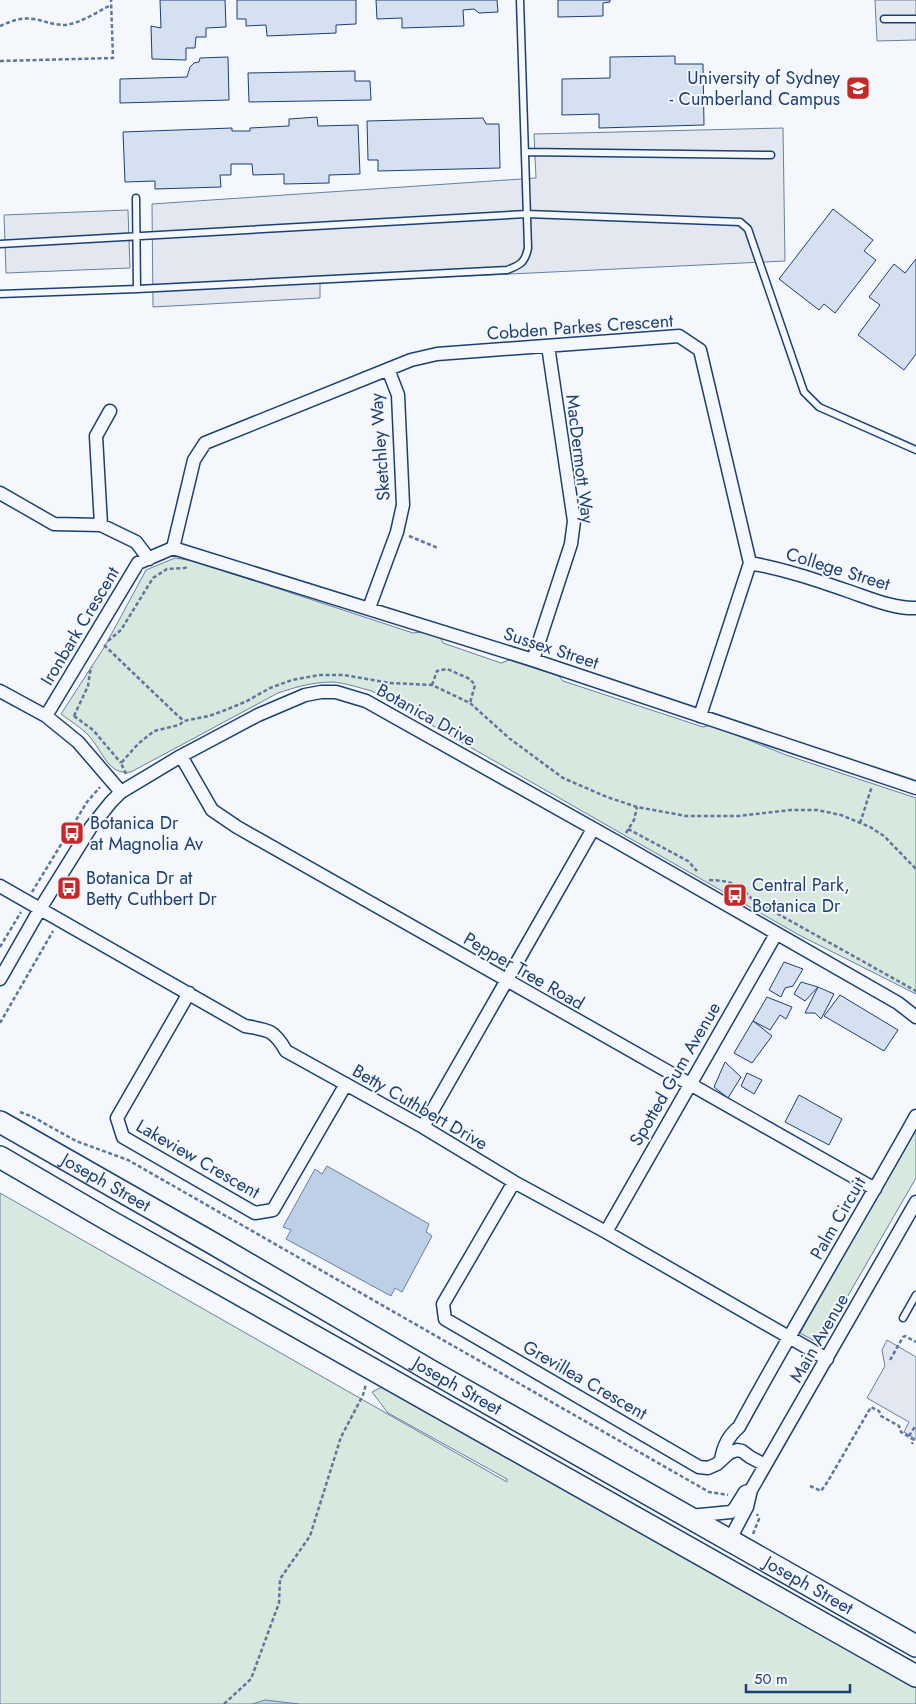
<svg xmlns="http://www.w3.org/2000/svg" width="916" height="1704" font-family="Jost,sans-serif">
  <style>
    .green { fill: #d7e8df; stroke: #687fa3 }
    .parking { fill: #e3e8f0; stroke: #687fa3 }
    .water { fill: #bed0e5; stroke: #687fa3 }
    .building { fill: #d5e0f0; stroke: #1d3f73 }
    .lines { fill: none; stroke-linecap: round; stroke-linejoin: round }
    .service-casing { stroke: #1d3f73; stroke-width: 9 }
    .minor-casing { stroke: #1d3f73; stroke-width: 15 }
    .trunk-casing { stroke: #1d3f73; stroke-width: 24 }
    .path { stroke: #5e769c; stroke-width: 2.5; stroke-dasharray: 4 2.5; stroke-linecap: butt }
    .service { stroke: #f4f7fb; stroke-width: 6 }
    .minor { stroke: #f4f7fb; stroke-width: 12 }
    .trunk { stroke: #f4f7fb; stroke-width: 21 }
    .labels { text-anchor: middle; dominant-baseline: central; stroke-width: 4; stroke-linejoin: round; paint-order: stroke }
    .poi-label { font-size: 18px; fill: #1d3f73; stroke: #f4f7fb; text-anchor: start }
    .street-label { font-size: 18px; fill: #1d3f73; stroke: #f4f7fb }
  </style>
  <rect width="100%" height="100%" fill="#f4f7fb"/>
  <path class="green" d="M175,558L194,561L413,633L422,632L440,637L443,643L501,663L509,660L559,676L563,681L703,727L711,725L786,755L916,798V994L799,935L372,691C360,688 345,683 333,682C313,682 296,687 278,693L131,772C108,776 103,751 89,736C82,728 70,721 61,714L105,646L146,570Z
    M916,1128V1178L820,1344L800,1333Z
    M0,1193L507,1482V1479L388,1413L372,1392L382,1387L916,1683V1704H0Z"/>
  <path class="parking" d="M875,0H916V40L877,41Z
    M783,128L785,261L320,283V298L153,307L152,204L536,178L534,134Z
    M128,210L130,268L6,273L4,215Z
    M887,1340L916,1357V1439L904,1432L909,1422L867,1398L885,1366L882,1350Z"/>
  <path class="water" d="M327,1166L429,1224L426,1232L432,1236L402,1292L395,1288L391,1296L286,1239L291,1230L283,1227L315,1169L322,1174Z
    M265,1700L299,1704H252Z"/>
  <path class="building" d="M160,0H225L226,27L206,28V37H196L195,48H186V60L152,59L151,26L161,28Z
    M237,0H356V24L336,25V33L267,36L266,25L246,26V19H237Z
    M376,0H497L498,12L479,13L474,9L463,10L464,26L402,28V18L377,19Z
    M558,0H610V2L603,3V16L558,17Z
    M675,56V64H703L704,125L599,128V114L562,115V79L610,78V57Z
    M228,57L229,100L120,103V79L187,77L190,67L194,63L199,62L200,58Z
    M355,71V81H370L371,100L249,102L248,73Z
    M317,117L318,126L358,125L360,174L329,175V183L284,184V174L253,175L252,164H231V175H220L221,187L155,189V181L125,182L123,132L232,128V131H250V128L289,126V119Z
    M483,118L486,124H499L500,168L378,171V160H368L367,121Z
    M833,209L873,240L864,251L876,260L835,313L824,304L819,310L779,279Z
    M916,259V354L904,370L858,335L880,305L869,297L894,264L905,273Z
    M784,962L803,969L793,986L785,988L781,997L769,990Z
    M801,982L818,987L805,1001L794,994Z
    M818,987L834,994L821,1019L815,1013H805Z
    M840,995L898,1030L884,1051L824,1016Z
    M767,997L792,1007L786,1019L780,1015L770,1030L753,1021Z
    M753,1021L772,1036L752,1063L734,1053Z
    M725,1062L741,1077L728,1098L714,1087Z
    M747,1073L762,1080L754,1094L741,1086Z
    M799,1095L842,1119L829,1145L785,1122Z"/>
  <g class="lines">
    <g class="service-casing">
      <path id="service" d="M884,19H916
        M525,152L771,155
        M136,198L137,289
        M0,244L527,214L740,222L748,229L804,392L819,407L916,450
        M0,294L137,289L507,270C520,265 525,263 528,248L520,0
        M903,1318L916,1295"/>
    </g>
    <g class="minor-casing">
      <path id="minor" d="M0,493L54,524L101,525L136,542L149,559
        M101,525L96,436L110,411
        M173,548L194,460L205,443L411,360L437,354L679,336L700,350L750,563L700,716
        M173,548L533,660L916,788
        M750,563C784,569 816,580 848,591C869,598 894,609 916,608
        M369,608L397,532L403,505L398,395L388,369
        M533,660L571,544L574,521L548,346
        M0,691L46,716L78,742L121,792
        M46,716L138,563L173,548
        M181,756L212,810L237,827L875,1189
        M0,886L245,1026C269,1030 274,1030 286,1051L423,1127L514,1182L606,1232L827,1359
        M0,979L40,909L91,827L111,802L121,792L181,756L258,715L305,695L321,692H336L366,701L619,843L898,1003L916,1017
        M189,993L117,1118L123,1137L255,1213L273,1210L346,1084
        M423,1127L593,829
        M514,1182L443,1304L445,1319L699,1467L708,1468L717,1464L729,1453L737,1450L742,1451L750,1457L765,1465
        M606,1232L776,934
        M721,1460C723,1447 729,1435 739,1427C796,1322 858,1220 916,1116
        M690,1516L731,1512L735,1508L745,1492L751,1490
        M729,1541L747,1507L751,1490L916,1202"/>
    </g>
    <g class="trunk-casing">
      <g id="trunk">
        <path id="s1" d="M0,1122L214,1244L431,1371L916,1646"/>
        <path d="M0,1157L108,1220L916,1676"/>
      </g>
    </g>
    <path class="path" d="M0,26C11,21 22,17 34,19C45,21 53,25 65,25C81,23 97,12 111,5
      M0,61L113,58L111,0
      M409,536L438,548
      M108,641L121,630L153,578L167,569L185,568L188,566
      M104,645L176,714L184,721
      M432,685L437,671L447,669L470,679L475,685L470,703
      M74,716L88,686L90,672L92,667
      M74,716L93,730L121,763
      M126,774L121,763L138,744L154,731L179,725L184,721L209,716L228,709L247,701L270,688L292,680L319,675H344L390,683L432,685L470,703L509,738L563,778L607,797L637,807L686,816H739L791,810H817L841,815L870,827L884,836L916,869
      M860,823L872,786
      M628,829L688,861L697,871
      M626,833L634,820L637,807
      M709,880C732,881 737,883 753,900L916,991
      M32,892L87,802L100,787
      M0,947L21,912
      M0,1023L53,931
      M20,1112L33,1117L76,1141L128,1160L709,1492L728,1495
      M890,1360L903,1337L905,1336L916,1342
      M909,1436L916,1425
      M810,1486L821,1491L828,1481L871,1407L879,1411L881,1416L899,1426L901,1432L914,1440L912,1444
      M753,1534L759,1519L757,1514
      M224,1704L251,1679L279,1603L280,1579L310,1536L341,1437L363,1395L366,1384"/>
    <use href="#service" class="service"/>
    <use href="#minor" class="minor"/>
    <use href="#trunk" class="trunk"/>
  </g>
  <defs>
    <g id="university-square" transform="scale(1.25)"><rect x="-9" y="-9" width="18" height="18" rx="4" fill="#c62828" stroke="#f4f7fb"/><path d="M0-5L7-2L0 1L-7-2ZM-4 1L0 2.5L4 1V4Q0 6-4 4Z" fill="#fff"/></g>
    <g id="bus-square" transform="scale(1.25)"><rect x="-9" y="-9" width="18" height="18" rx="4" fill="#c62828" stroke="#f4f7fb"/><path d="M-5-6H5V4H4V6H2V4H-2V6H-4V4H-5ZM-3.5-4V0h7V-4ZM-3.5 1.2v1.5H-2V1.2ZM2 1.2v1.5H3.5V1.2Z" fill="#fff"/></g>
  </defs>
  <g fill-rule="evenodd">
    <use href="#university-square" x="858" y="88"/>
    <use href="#bus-square" x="72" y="833"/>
    <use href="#bus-square" x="69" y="888"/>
    <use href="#bus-square" x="735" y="895"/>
  </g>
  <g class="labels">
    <g class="poi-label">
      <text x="840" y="78" text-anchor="end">University of Sydney<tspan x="840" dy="21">- Cumberland Campus</tspan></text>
      <text x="90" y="823">Botanica Dr<tspan x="90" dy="21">at Magnolia Av</tspan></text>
      <text x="86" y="878">Botanica Dr at<tspan x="86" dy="21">Betty Cuthbert Dr</tspan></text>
      <text x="752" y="885">Central Park,<tspan x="752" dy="21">Botanica Dr</tspan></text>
    </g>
    <g class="street-label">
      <text transform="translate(580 327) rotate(-4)">Cobden Parkes Crescent</text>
      <text transform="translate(380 447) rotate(-94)">Sketchley Way</text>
      <text transform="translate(580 459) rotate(83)">MacDermott Way</text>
      <text transform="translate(838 569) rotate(17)">College Street</text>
      <text transform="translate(80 626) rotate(-59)">Ironbark Crescent</text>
      <text transform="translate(551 648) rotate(18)">Sussex Street</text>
      <text transform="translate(426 715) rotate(29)">Botanica Drive</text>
      <text transform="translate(524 971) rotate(30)">Pepper Tree Road</text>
      <text transform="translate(675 1074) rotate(-60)">Spotted Gum Avenue</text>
      <text transform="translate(420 1107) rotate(30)">Betty Cuthbert Drive</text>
      <text transform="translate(198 1159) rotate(30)">Lakeview Crescent</text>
      <text stroke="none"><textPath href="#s1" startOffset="122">Joseph Street</textPath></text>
      <text transform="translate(838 1218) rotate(-60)">Palm Circuit</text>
      <text transform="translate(819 1338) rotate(-60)">Main Avenue</text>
      <text transform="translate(585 1380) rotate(30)">Grevillea Crescent</text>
      <text stroke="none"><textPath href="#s1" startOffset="528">Joseph Street</textPath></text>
      <text stroke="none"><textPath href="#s1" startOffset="932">Joseph Street</textPath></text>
    </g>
  </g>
  <path d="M746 1684v8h104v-8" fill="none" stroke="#1d3f73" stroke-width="2.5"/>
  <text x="754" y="1684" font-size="15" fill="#1d3f73" stroke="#f4f7fb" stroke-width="4" paint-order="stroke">50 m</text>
</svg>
